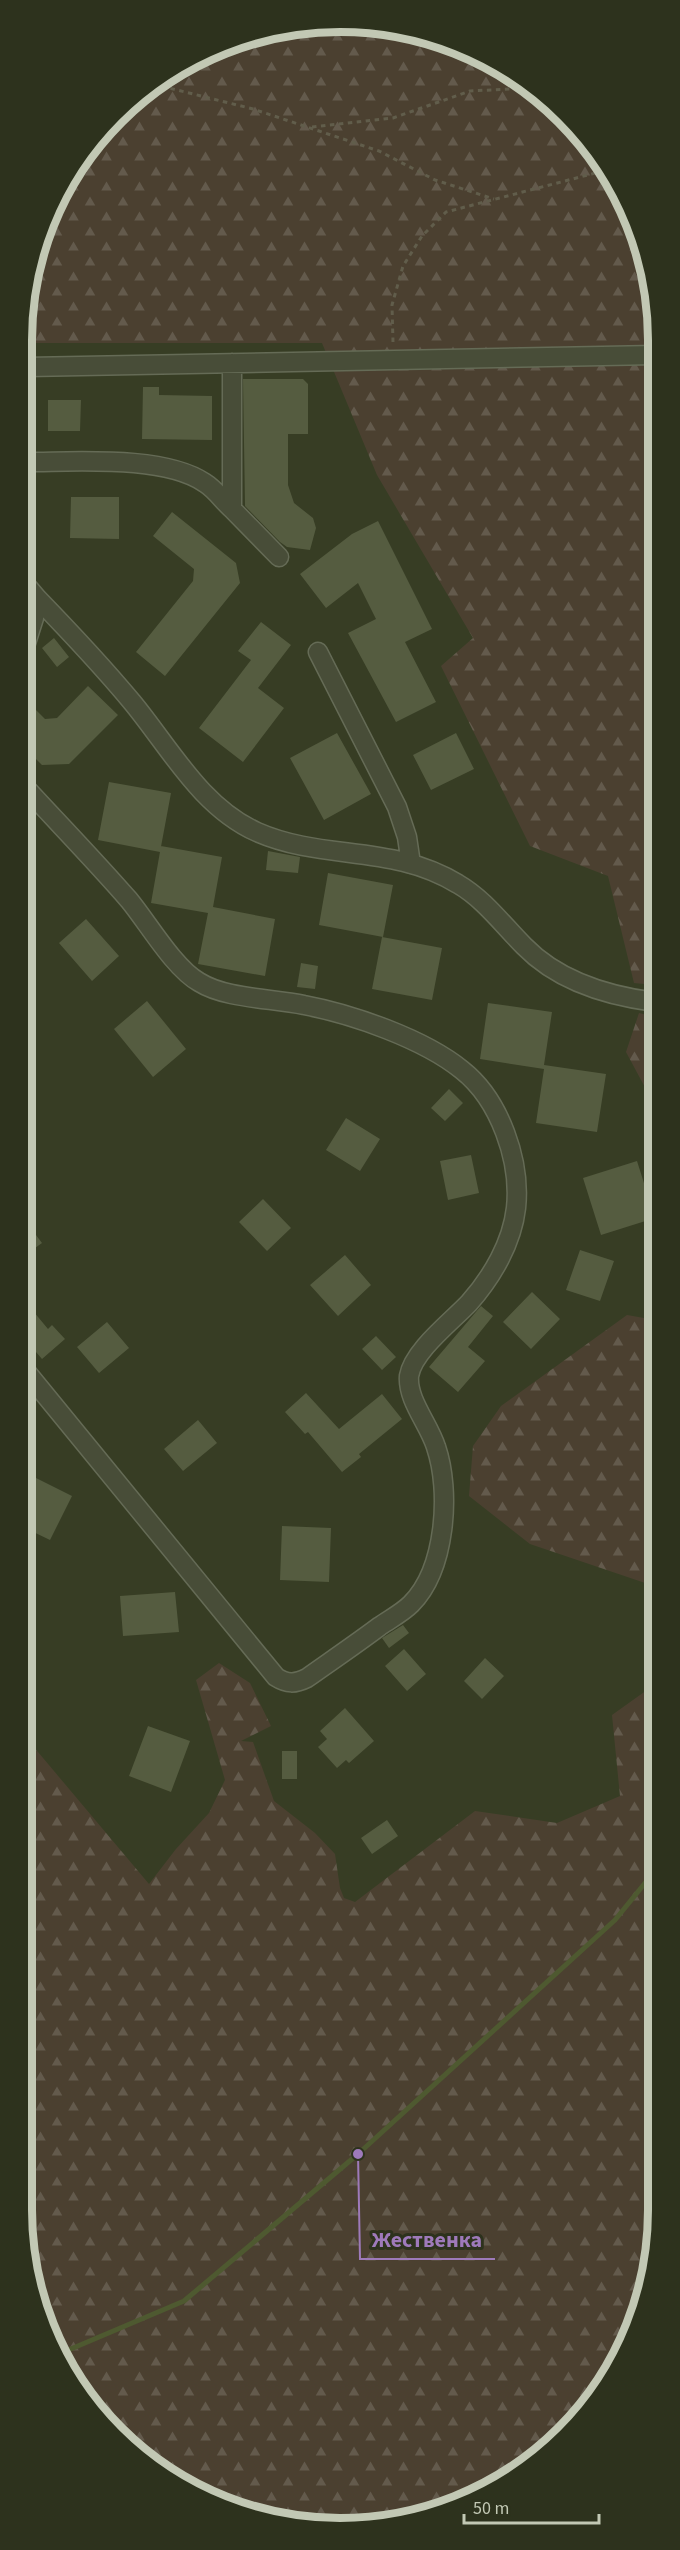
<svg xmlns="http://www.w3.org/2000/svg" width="680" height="2550" font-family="'Source Sans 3',sans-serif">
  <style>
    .forest { fill: url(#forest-firs) }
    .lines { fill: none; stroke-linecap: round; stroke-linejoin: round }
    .stream { stroke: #4e5930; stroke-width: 5 }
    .building { fill: #555c40 }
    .minor-casing { stroke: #656b56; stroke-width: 21 }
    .path { stroke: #615d4b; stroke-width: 3; stroke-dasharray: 4.5 4.5; stroke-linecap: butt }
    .minor { stroke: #484d38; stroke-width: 18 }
    .rim { fill: none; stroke: #c2c8b4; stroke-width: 8 }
    .leader { fill: none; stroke: #9e7aba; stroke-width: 2 }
    .callout-dot { fill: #9e7aba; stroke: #2d321d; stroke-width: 2 }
    .callout-label { font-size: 22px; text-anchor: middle; font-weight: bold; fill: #9e7aba; stroke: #2d321d; stroke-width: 6; stroke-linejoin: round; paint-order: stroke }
  </style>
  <defs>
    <pattern id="forest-firs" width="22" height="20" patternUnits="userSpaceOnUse" patternTransform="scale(1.5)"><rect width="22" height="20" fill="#4b4030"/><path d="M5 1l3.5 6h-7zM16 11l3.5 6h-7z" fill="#635a4c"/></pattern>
  </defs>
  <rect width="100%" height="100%" fill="#373d24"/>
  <path class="forest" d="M277,27H402L499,64L580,129L626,199L656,299L655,985L634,983L608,876L530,846L441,666L473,638L377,475L322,343H27V278L75,163L162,75Z
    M639,1013L655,1017V1106L626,1052Z
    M627,1315L655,1320L654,1586L530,1544L469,1496L473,1446L501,1406Z
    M219,1663L250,1683L271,1726L241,1741L253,1742L274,1801L315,1833L335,1854L340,1888L344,1898L355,1902L475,1811L557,1823L620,1796L612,1715L654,1685L653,2272L605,2387L534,2463L423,2518L319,2528L199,2496L100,2421L45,2332L21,2210L22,1733L149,1884L176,1849L209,1813L225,1780L196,1680Z"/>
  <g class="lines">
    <path class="stream" d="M59,2354L184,2301L358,2154L615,1920L654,1872"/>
  </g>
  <path class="building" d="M243,379H303L308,384V434H288V485L294,503L313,518L316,528L310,550L287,547L280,542L245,506Z
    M143,387H159V395L212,396V440L142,439Z
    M48,400H81L80,431H48Z
    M71,497H119V539L70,538Z
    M172,512L236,563L240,583L165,676L136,652L193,581L194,569L153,536Z
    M378,521L432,629L405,642L436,702L396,722L348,633L376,619L358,583L326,608L300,574L352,534Z
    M261,622L291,645L258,688L284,708L243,762L199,728L251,660L238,651Z
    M54,638L69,657L57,667L42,648Z
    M88,686L118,715L69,764L42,765L26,749V700L45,719L57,718Z
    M337,733L371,794L324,820L290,758Z
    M456,733L474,769L431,790L413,755Z
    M109,782L171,793L160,852L98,840Z
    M161,846L222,857L213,907L275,919L265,976L198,964L208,913L151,903Z
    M268,851L300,857L298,873L266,870Z
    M328,873L393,885L383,937L319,925Z
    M86,919L119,956L92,981L59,943Z
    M382,937L442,948L432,1000L372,989Z
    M301,963L318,966L315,989L297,987Z
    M147,1001L186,1049L153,1077L114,1029Z
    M488,1003L552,1012L544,1065L606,1074L597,1132L536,1123L544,1069L480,1059Z
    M449,1089L463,1103L445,1121L431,1108Z
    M346,1118L380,1139L360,1171L326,1150Z
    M471,1155L479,1193L448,1200L440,1161Z
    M637,1161L655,1218L601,1235L583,1178Z
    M263,1199L291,1228L267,1251L239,1222Z
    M24,1219L42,1243L24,1256Z
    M580,1250L614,1261L600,1301L566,1290Z
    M345,1255L371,1285L338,1316L310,1285Z
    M532,1292L560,1319L531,1349L503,1322Z
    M24,1300L48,1329L52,1325L65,1339L42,1359L24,1338Z
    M481,1306L493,1316L468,1347L485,1361L458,1392L429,1367Z
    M107,1322L129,1348L99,1373L77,1347Z
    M376,1336L396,1357L382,1370L362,1349Z
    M306,1393L339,1429L382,1394L402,1419L359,1454L361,1457L342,1472L308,1432L305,1434L285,1412Z
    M198,1420L217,1443L183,1471L164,1449Z
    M32,1476L72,1496L50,1540L23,1527V1493Z
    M282,1526L331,1528L329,1582L280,1580Z
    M175,1592L179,1632L123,1636L120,1596Z
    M403,1625L409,1633L389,1648L382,1638Z
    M404,1649L426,1674L407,1691L385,1666Z
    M485,1658L504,1676L482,1699L464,1681Z
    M345,1708L374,1741L349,1763L346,1760L337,1768L318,1747L327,1739L320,1731Z
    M148,1726L190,1741L171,1792L129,1776Z
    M282,1751H297V1779H282Z
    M387,1820L398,1836L372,1854L361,1838Z"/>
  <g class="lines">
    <g class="minor-casing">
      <path id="minor" d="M27,367L656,355
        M26,462C76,462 164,455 205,483C215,489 223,501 232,509V363
        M232,509L279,557
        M37,598C70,632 102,666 132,702C170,748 201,807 257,832C323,861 393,844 458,884C484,899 503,925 524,946C558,981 608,996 655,1002
        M26,643L34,618L37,598L26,585
        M318,652L397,807L407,837L411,864
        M24,1369L276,1677C287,1684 295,1684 307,1678C331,1661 356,1644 380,1626C390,1619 402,1613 411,1604C446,1569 451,1491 436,1447C429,1424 407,1400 409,1376C413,1351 451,1322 469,1303C492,1277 512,1243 516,1208C521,1161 500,1100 462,1070C424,1039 352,1014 304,1005C272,998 226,999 199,982C174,968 148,923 129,900C96,862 60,825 25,787"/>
    </g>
    <path class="path" d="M153,84L253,109L379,151L435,180L494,199
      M312,127L393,118L470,91L529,88
      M393,342L392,305L403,266L422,236L446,212L607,170"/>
    <use href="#minor" class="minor"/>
  </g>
  <path d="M0 0H680V2550H0ZM340 32H340A308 308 0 0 1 648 340V2210A308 308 0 0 1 340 2518H340A308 308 0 0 1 32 2210V340A308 308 0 0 1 340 32Z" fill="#2d321d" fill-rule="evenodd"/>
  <path class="rim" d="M340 32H340A308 308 0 0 1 648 340V2210A308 308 0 0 1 340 2518H340A308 308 0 0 1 32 2210V340A308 308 0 0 1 340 32Z"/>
  <path class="leader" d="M358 2154L360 2259H495"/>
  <circle class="callout-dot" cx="358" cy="2154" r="6"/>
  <g class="callout-label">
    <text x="427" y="2247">Жественка</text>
  </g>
  <path d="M464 2514v9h135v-9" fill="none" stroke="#c2c8b4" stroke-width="3"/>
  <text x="473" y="2514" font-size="18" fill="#c2c8b4" stroke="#2d321d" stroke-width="4.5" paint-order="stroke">50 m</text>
</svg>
